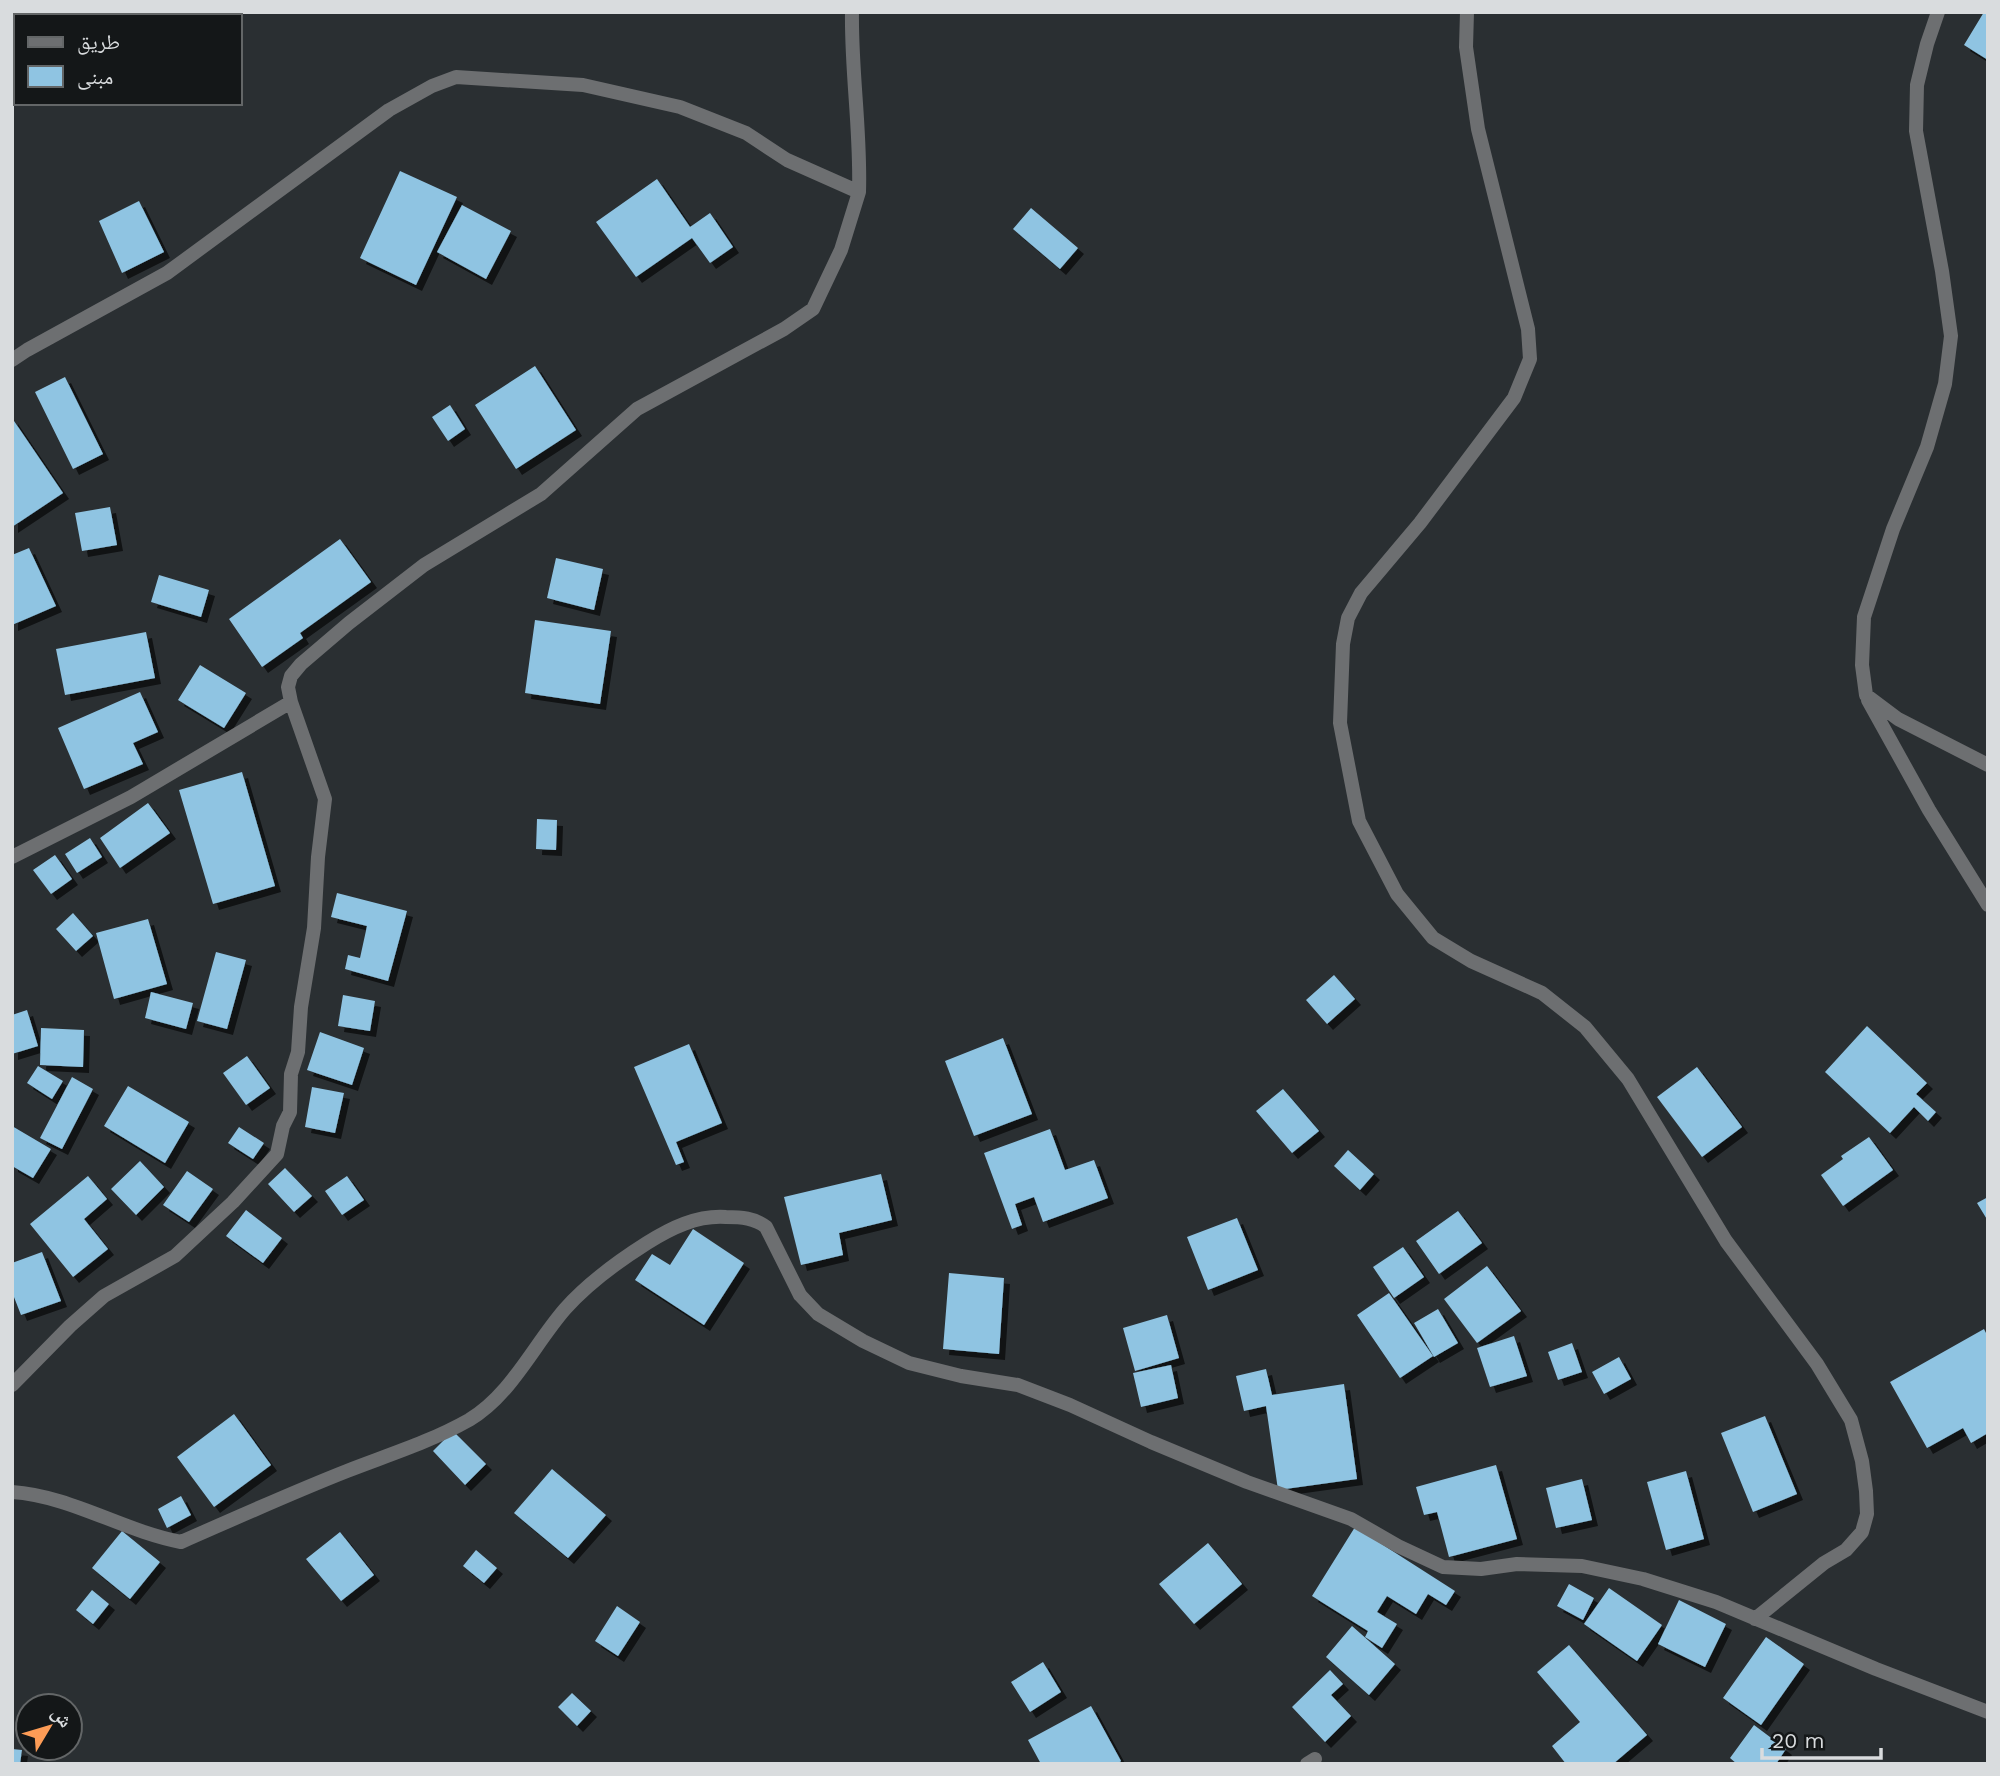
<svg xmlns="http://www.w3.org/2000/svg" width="2000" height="1776" font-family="'Work Sans','Noto Naskh Arabic',sans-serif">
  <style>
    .building { fill: #8fc4e2; filter: url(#shadow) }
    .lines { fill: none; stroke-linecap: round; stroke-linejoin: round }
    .minor { stroke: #6d6f71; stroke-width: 14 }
  </style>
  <defs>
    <filter id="shadow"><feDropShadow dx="6" dy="6" stdDeviation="0" flood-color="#0009"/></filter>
  </defs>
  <rect width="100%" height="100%" fill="#2a2f32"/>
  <path class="building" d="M1984,12H1988V60L1964,45Z
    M400,171L457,197L416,285L360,258Z
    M657,179L690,227L710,213L733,247L710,263L692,238L636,277L596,222Z
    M139,201L164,252L122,273L99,221Z
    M462,205L511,231L486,279L437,252Z
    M1031,208L1078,248L1060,269L1013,229Z
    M535,366L576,430L516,469L475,405Z
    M65,377L103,454L73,469L35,392Z
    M450,405L465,429L448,441L432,417Z
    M12,418L63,493L12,527Z
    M110,507L117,545L82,551L75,513Z
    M340,539L371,582L300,633L303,638L262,667L229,619Z
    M29,548L56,606L12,625V555Z
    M556,558L603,569L594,610L547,598Z
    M159,575L209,590L201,617L151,602Z
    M535,620L611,631L600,704L525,693Z
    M146,632L155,678L65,695L56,649Z
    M200,665L246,693L224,728L178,700Z
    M140,692L158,732L133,743L143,764L84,789L58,728Z
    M242,772L275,886L213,904L179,790Z
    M148,803L170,833L120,868L100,838Z
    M537,819L557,820L556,850L536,849Z
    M90,838L102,857L77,873L65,854Z
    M55,855L72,879L51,894L33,870Z
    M337,893L407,911L388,981L345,969L348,955L360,958L367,926L331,917Z
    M73,913L93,936L76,951L56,929Z
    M148,919L167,984L114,999L96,933Z
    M216,952L246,960L227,1029L197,1021Z
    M1334,975L1355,999L1327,1024L1306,1000Z
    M151,992L193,1003L186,1029L145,1018Z
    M343,995L375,1001L370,1031L338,1026Z
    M27,1010L38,1046L12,1054V1015Z
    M1867,1026L1927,1083L1916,1094L1936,1112L1928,1121L1914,1107L1890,1133L1825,1072Z
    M41,1028L84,1030L83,1067L40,1065Z
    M320,1032L364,1048L352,1085L307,1070Z
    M1003,1038L1032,1114L974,1136L945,1061Z
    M689,1044L722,1123L676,1142L684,1162L676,1165L634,1067Z
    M247,1056L270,1088L246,1105L223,1073Z
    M38,1066L63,1081L52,1099L27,1083Z
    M1697,1067L1742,1127L1702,1157L1657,1097Z
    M72,1077L93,1089L62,1149L40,1138Z
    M128,1086L189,1122L165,1163L104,1126Z
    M312,1087L344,1093L335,1133L305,1127Z
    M1283,1089L1319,1131L1292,1153L1256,1111Z
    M12,1126L51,1149L33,1178L12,1166Z
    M239,1127L264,1143L253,1159L228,1143Z
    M1050,1129L1065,1170L1094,1160L1108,1198L1043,1222L1034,1197L1015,1204L1022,1225L1012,1229L984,1153Z
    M1869,1137L1893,1170L1843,1206L1821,1175L1843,1159L1841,1156Z
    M1348,1150L1374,1174L1360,1190L1334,1166Z
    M140,1161L164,1187L136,1215L111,1189Z
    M285,1168L312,1196L294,1212L268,1184Z
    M187,1171L213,1189L189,1222L163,1205Z
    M881,1174L892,1220L839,1233L843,1255L801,1265L784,1197Z
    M88,1176L107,1199L84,1219L108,1249L73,1277L30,1224Z
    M347,1176L364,1200L342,1215L325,1191Z
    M1988,1197V1221L1977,1203Z
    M246,1210L282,1238L263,1263L226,1236Z
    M1458,1211L1482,1243L1439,1274L1416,1241Z
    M1237,1218L1258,1270L1208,1290L1187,1237Z
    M693,1229L744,1263L704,1325L635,1280L652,1254L670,1265Z
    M1403,1247L1424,1277L1394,1298L1373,1267Z
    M42,1252L61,1301L21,1315L12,1292V1263Z
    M1487,1266L1521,1311L1477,1343L1444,1299Z
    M949,1273L1004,1278L999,1354L943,1349Z
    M1389,1293L1433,1356L1400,1378L1357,1315Z
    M1438,1309L1458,1343L1434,1357L1414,1323Z
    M1167,1315L1179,1358L1135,1371L1123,1328Z
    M1984,1329L1988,1337V1433L1971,1443L1963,1428L1927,1448L1890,1382Z
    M1514,1336L1527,1376L1490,1387L1477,1348Z
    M1572,1343L1582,1372L1558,1380L1548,1352Z
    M1619,1357L1631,1379L1604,1394L1592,1372Z
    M1171,1365L1178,1398L1141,1407L1133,1373Z
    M1266,1369L1272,1395L1344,1384L1357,1479L1278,1490L1266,1406L1244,1411L1236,1376Z
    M234,1414L271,1465L214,1507L177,1457Z
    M1765,1416L1797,1494L1753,1512L1721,1433Z
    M453,1431L486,1464L465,1485L433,1451Z
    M1496,1465L1517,1539L1449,1557L1437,1512L1424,1515L1416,1487Z
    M552,1469L606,1515L568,1558L514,1513Z
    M1686,1471L1704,1539L1666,1550L1647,1482Z
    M1582,1479L1592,1520L1556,1528L1546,1488Z
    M181,1496L191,1515L167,1528L158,1509Z
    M1355,1527L1455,1591L1446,1605L1428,1594L1416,1614L1387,1596L1377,1612L1397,1624L1382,1648L1365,1637L1368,1631L1312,1596Z
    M122,1531L160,1562L130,1599L92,1568Z
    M340,1532L374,1575L341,1601L306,1559Z
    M1208,1543L1242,1584L1194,1624L1159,1584Z
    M476,1550L497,1568L484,1583L463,1566Z
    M1569,1584L1594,1598L1583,1620L1557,1606Z
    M1609,1588L1662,1625L1637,1661L1584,1624Z
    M92,1590L109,1604L93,1624L76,1610Z
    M1679,1600L1726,1624L1705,1667L1658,1644Z
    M617,1606L640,1622L618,1656L595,1641Z
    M1352,1626L1395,1664L1369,1695L1326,1657Z
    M1766,1637L1804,1664L1761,1725L1723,1698Z
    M1569,1645L1647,1735L1613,1764H1566L1552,1746L1580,1722L1537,1672Z
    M1043,1662L1061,1692L1030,1712L1011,1682Z
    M1330,1670L1343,1684L1331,1695L1351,1716L1325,1742L1292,1707Z
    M572,1693L591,1711L577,1726L558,1707Z
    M1091,1706L1121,1761L1117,1764H1041L1028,1740Z
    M1754,1725L1786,1749L1776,1764H1737L1730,1758Z
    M12,1749L22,1750L20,1764H12Z"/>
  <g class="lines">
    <path class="minor" d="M1467,12L1466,47L1478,129L1528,329L1530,359L1514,398L1420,523L1361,593L1348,618L1343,644L1340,723L1359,821L1397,894L1433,938L1471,961L1542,993L1585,1027L1628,1079L1726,1241L1817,1364L1851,1420L1862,1461L1866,1491L1867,1514L1862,1532L1846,1550L1824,1563L1755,1619
      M1938,12L1927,44L1917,85L1916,131L1942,271L1951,336L1945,384L1927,447L1893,529L1864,617L1862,665L1866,695L1898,719L1988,765
      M12,360L27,350L167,273L389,110L432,86L456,77L583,85L680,107L746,133L787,160L859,192C861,131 851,72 852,12
      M1868,700L1929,810L1988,905
      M12,857L131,797L291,702
      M12,1385L70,1326L104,1296L175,1256L233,1202L277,1154L283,1126L290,1112L291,1074L298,1052L301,1007L314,928L318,857L325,799L291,702L288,687L291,676L301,664L349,623L424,565L541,494L637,409L784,329L813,309L841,250L859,192
      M12,1492C71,1496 123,1531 181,1542C236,1518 291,1493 347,1471C388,1455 430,1442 469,1420C511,1395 533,1346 565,1309C589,1282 617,1262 647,1243C671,1228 697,1215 726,1217C741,1217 755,1218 766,1227L800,1295L818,1314L863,1341L909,1363L961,1376L1018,1385L1070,1405L1151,1442L1247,1482L1351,1519L1398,1546L1443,1567L1481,1569L1517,1564L1582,1566L1643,1579L1716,1602L1876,1669L1988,1712
      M1307,1764L1315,1759"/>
  </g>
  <rect width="2000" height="1776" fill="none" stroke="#d9dcde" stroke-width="28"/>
  <rect x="14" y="14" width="228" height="91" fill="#141718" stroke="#636667" stroke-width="2"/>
  <rect x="28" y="37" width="35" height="10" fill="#6d6f71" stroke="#636667" stroke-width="2"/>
  <text x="77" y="49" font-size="21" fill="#d9dcde">طريق</text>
  <rect x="28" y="66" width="35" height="21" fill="#8fc4e2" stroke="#636667" stroke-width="2"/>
  <text x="77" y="84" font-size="21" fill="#d9dcde">مبنى</text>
  <g transform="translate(49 1727) rotate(52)"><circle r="33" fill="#141718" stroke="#636667" stroke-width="2"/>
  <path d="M0-5L12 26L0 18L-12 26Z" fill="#fd9c56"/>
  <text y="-10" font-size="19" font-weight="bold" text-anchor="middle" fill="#d9dcde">ش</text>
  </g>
  <path d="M1762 1748v10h119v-10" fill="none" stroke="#d9dcde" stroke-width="3.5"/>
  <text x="1772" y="1748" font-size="21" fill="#d9dcde" stroke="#141718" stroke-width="5" paint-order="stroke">20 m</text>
</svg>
